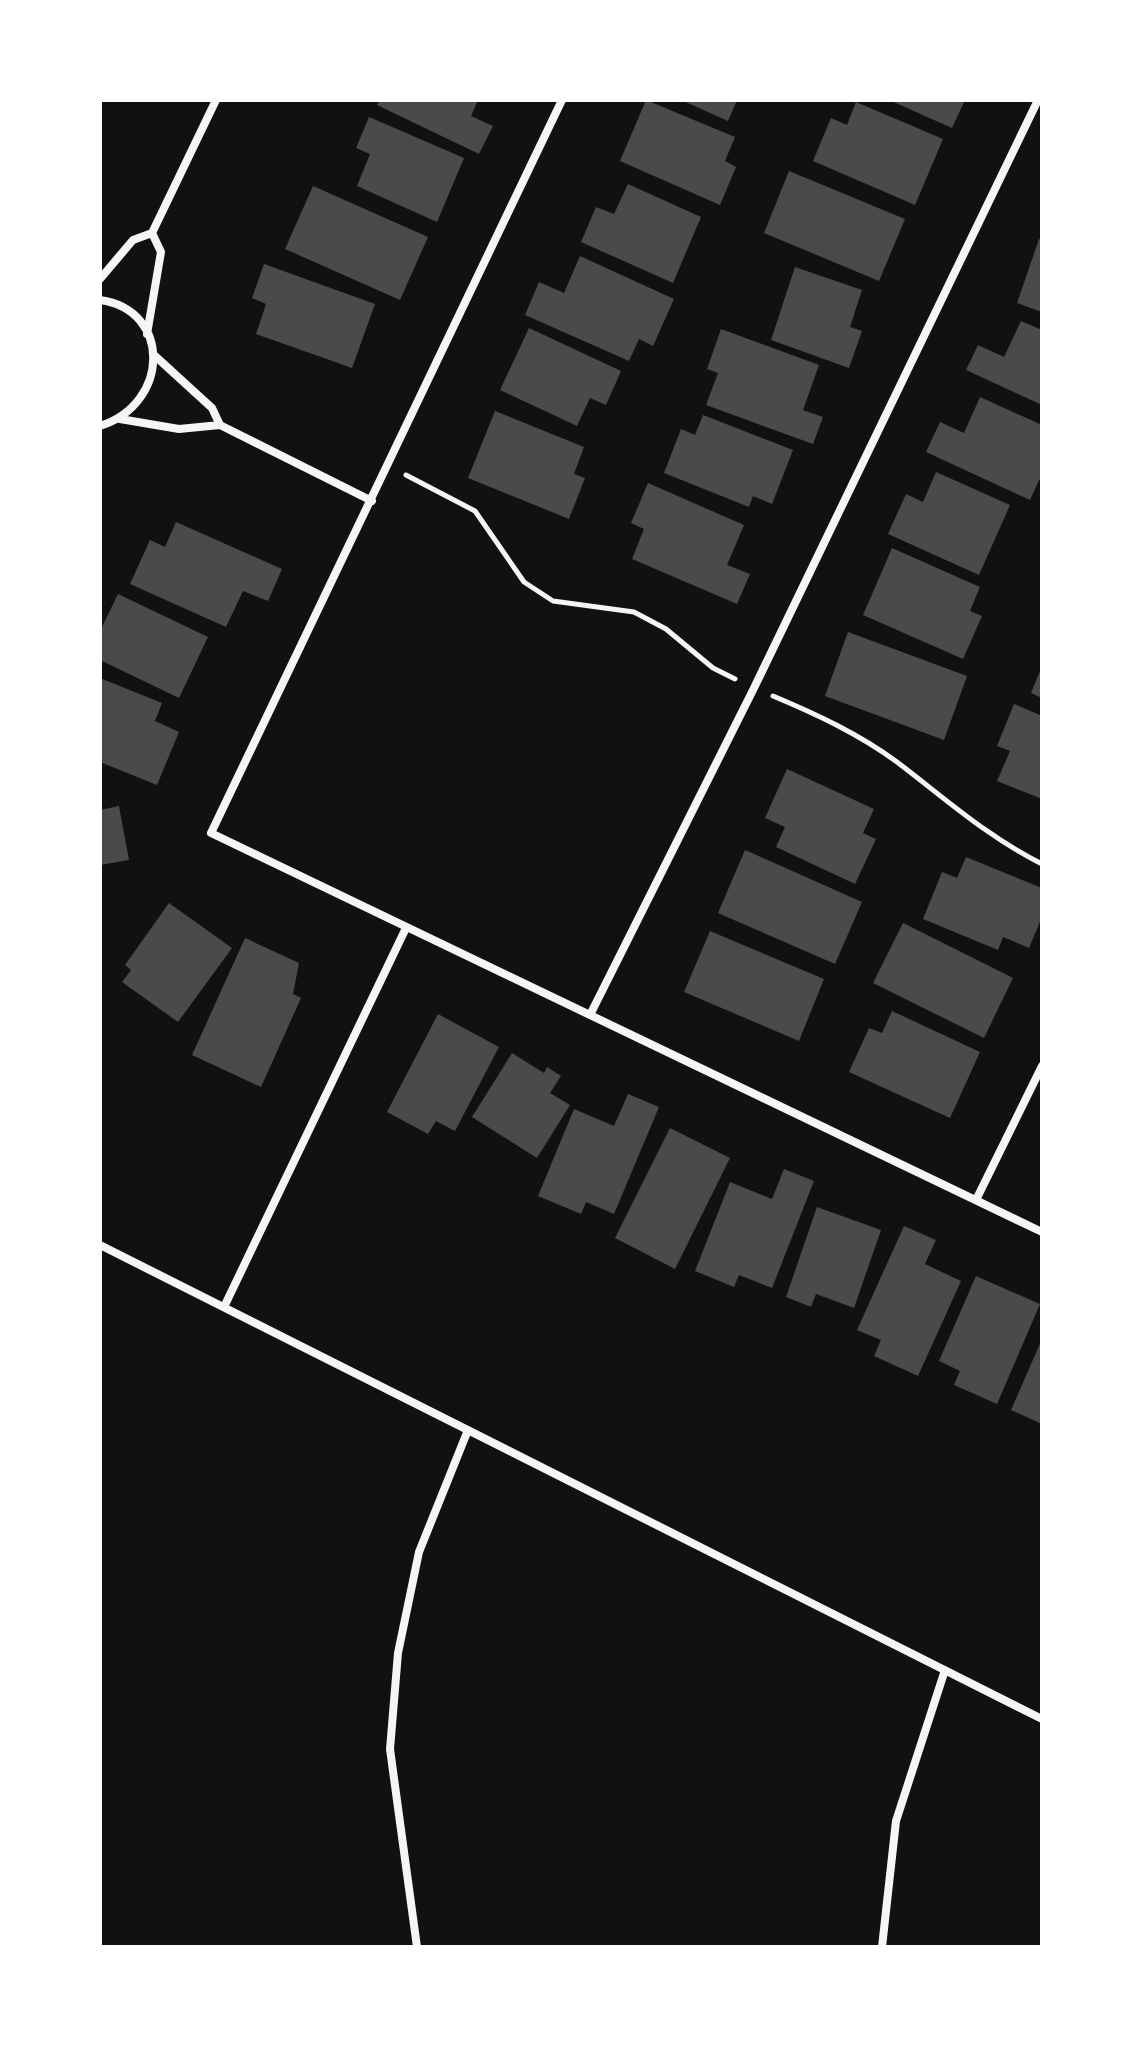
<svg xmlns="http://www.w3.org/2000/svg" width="1142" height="2047" font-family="'Fira Sans Condensed',sans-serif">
<rect width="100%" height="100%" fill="#111"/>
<!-- building -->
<path fill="#4a4a4a" d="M380,100H478L471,116L493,126L479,154L377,105Z
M646,100L735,137L725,161L736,167L720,205L620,161Z
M681,100H737L728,121Z
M889,100H965L952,128Z
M856,102L943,139L915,205L813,161L831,118L847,125Z
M369,117L464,158L437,222L357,186L370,154L356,148Z
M789,171L905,219L879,281L764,233Z
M628,184L701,217L673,283L581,242L596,207L614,214Z
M313,186L428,237L400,300L285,249Z
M1039,239L1042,240V312L1017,303Z
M580,256L674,299L653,346L639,339L629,361L525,315L539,282L564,293Z
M264,264L375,304L352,368L256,334L266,304L252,298Z
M795,267L862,290L850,327L862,331L849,368L771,340Z
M1021,321L1042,330V405L966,370L978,345L1004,357Z
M529,328L621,371L606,405L590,398L577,426L500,390Z
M721,329L819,365L803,410L823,417L813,444L706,405L718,373L707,369Z
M980,397L1042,425V481L1039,480L1030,500L926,452L940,422L964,433Z
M495,411L584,447L574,474L585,478L569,519L468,478Z
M703,415L793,450L772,504L753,496L749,507L664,473L681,429L695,435Z
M936,472L1010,505L979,575L888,534L906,494L923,502Z
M648,483L744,525L727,565L750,574L737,604L632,559L644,529L631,523Z
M176,522L282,569L268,601L243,591L226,627L130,584L150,540L165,547Z
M892,548L980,587L970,611L982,616L963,659L863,615Z
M118,594L208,637L179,698L100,660V631Z
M848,632L967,676L944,740L825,696Z
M1042,666V698L1031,693Z
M100,678L162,703L155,721L179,732L157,785L100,762Z
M1014,704L1042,716V799L997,781L1010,751L997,746Z
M787,769L874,809L863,833L876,839L855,884L776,847L785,827L765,818Z
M119,806L129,860L100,865V810Z
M745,850L862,902L835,964L718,913Z
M966,857L1042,888V917L1029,948L1003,937L998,950L923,919L942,872L957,878Z
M169,903L232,948L178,1022L122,982L131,970L125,965Z
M903,923L1013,978L984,1038L873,983Z
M710,931L824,979L799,1041L684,992Z
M245,938L299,963L293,994L301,998L261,1087L192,1055Z
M892,1011L980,1052L950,1118L849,1072L869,1028L882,1033Z
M438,1014L499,1047L455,1131L436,1121L428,1134L387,1112Z
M512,1053L544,1073L547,1067L561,1076L550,1093L570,1105L537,1158L472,1117Z
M628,1094L659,1107L614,1214L586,1202L581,1214L538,1196L574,1109L614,1126Z
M670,1128L730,1158L675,1269L615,1238Z
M784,1169L814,1181L772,1288L739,1275L734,1287L695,1271L730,1182L772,1199Z
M817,1207L881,1230L854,1308L816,1294L811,1307L786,1297Z
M904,1226L936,1240L925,1264L961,1281L918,1376L874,1356L881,1340L857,1330Z
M976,1276L1040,1304L997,1404L954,1385L960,1371L939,1361Z
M1042,1339V1424L1011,1410Z"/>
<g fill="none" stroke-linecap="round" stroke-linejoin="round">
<!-- path -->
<path stroke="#f5f5f5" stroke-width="5" d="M406,475L475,511L524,582L553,601L634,612L666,629L713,668L735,679
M773,696C816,714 859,734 897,762C947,800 985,835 1042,864"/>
<!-- minor -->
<path stroke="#f5f5f5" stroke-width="8" d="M562,100L211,833L1042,1232
M100,279L133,240L152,233L216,100
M100,300C172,310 170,404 100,426
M147,334L161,252L152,233
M154,355L212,408L220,425
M120,419L179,429L220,425L372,501
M590,1015L754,688L1038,100
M976,1200L1042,1066
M100,1245L1042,1719
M224,1307L406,928
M417,1947L390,1749L398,1653L419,1552L468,1430
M882,1947L896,1821L945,1670"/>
</g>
<!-- border -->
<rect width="1142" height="2047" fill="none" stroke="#ffffff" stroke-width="204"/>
</svg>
